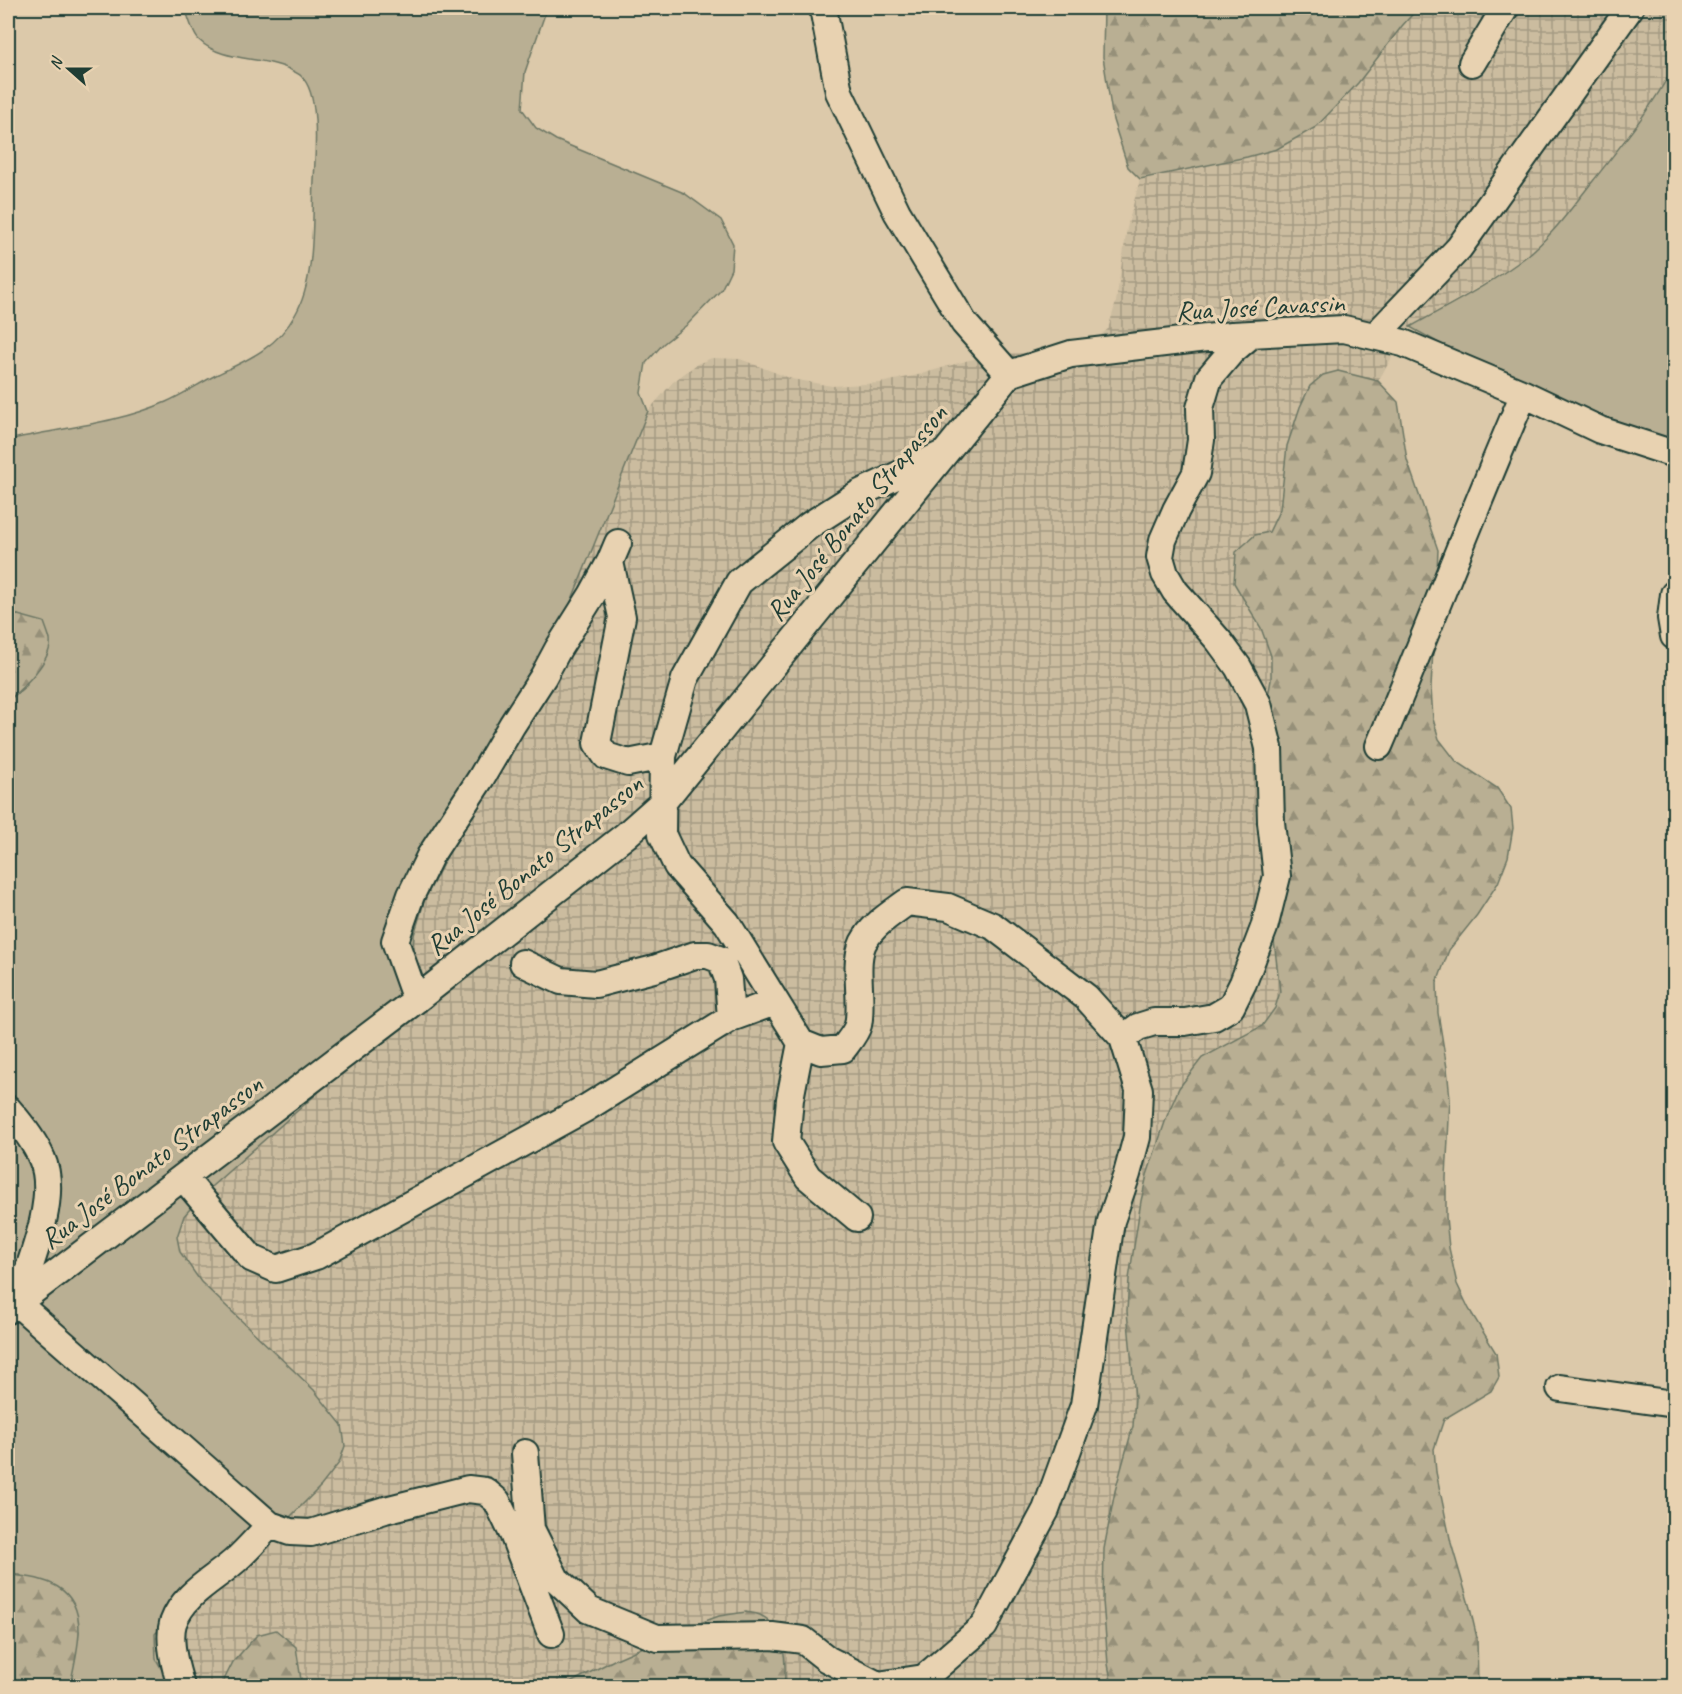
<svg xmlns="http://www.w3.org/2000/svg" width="1682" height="1694" font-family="Caveat,sans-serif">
<defs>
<pattern id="industrial-grid" width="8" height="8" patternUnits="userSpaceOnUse" patternTransform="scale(1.5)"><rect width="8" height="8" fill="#cbbc9f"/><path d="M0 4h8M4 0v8" fill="none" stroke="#a49a82"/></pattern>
<pattern id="forest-firs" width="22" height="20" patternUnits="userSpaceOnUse" patternTransform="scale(1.5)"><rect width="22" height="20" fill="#b9af93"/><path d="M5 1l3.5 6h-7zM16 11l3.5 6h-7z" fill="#969079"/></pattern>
</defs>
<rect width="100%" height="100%" fill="#dcc9aa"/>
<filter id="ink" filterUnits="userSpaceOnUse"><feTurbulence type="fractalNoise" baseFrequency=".0167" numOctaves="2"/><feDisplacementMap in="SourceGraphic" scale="12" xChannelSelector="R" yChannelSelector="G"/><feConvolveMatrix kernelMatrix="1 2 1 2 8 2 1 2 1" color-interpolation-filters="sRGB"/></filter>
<g filter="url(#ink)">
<!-- industrial -->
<path fill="url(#industrial-grid)" d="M1418,8H1674V66L1663,87L1640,120L1556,227L1529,254L1504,272L1410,327L1378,381L1338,371L1310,386L1300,407L1287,446L1280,509L1269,532L1255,535L1234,583L1261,628L1271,656V680L1261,734L1273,932L1280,992L1275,1008L1261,1026L1202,1058L1167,1117L1147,1175L1141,1201L1135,1398L1133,1426L1115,1491L1104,1549L1103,1601L1108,1664L1112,1686H784V1653L616,1659L564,1686H299L301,1680L233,1662L221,1686H171L156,1659L155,1634L168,1619L201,1282L180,1252L177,1237L184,1216L203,1194L226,1172L364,1052L409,988L414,935L425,899L519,716L560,629L648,411L673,382L697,364L712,358L740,359L792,379L832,386L880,383L918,375L969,360L999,354L1061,352L1088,346L1108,329L1116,302L1127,228L1140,179L1247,157L1277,149L1316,127L1358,83L1402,26Z"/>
<!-- green -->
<path fill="#b9af93" stroke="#6c7664" stroke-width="1.5" d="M185,8H547L525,72L522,109L536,128L556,140L684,193L721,220L733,244L731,269L721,290L688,324L663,344L646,363L641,393L648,411L560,629L519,716L425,899L414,935L409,988L364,1052L203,1194L184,1216L177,1237L180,1252L201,1282L314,1390L342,1425L345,1446L339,1463L321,1486L260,1547L168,1619L155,1634L156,1659L171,1686H70L79,1631L20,1575H8V701L27,685L18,615L8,616V440C60,428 116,424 166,402C184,394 200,383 218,374C250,359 277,347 295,315C316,279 312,222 314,181C315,156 321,94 301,76C298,73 292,71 289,69C261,55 223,63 199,40C193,35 188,16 185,8Z
M1674,66V451L1540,399L1410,327C1449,305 1491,284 1527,256C1553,235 1572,207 1593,181C1622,144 1652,108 1674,66Z"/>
<!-- forest -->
<path fill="url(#forest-firs)" stroke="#6c7664" stroke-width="1.5" d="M1104,8H1418L1402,26L1358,83L1316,127L1277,149L1247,157L1140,179L1128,167L1113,120L1103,57Z
M1338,371L1378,381L1398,402L1407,460L1438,550L1431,688L1433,719L1439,739L1456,761L1497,788L1511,809L1513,828L1508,857L1498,883L1477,915L1449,950L1437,983L1438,1013L1447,1068L1450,1099L1446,1178V1217L1449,1248L1457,1284L1469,1309L1496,1353L1499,1377L1491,1391L1444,1419L1434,1449L1436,1472L1451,1543L1470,1608L1477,1638L1478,1686H1112L1108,1664L1103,1601L1104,1549L1115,1491L1133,1426L1135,1398L1127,1311L1129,1279L1141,1201L1147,1175L1167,1116L1179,1088L1202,1058L1262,1026L1275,1008L1280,992L1273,932L1261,734L1271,680V656L1261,628L1234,583L1236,552L1255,535L1269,532L1280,509L1287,446L1300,407L1310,386L1323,375Z
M18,615L44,622C46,628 49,635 50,640C53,660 21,689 8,701V616Z
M8,1575C45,1577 79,1586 79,1630C79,1647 73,1670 70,1686H8Z
M746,1612C750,1613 755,1613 760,1615C785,1626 787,1663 784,1686H564L616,1659L689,1627L719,1616Z
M276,1630L296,1647L301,1680L299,1686H221L233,1662L257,1635Z"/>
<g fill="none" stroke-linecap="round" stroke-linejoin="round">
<!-- minor casing -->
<g stroke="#1f3d34" stroke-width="30">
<path id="minor" d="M823,8L839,92L897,212L964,323L1009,374
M1472,63L1505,8
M1375,336L1459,248L1630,8
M1009,374L1071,354L1232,335L1344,329L1403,343L1524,394L1600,430L1674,454
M610,562L622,617L597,743L606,756L628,763L663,756
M1674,594L1671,618L1674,636
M1379,746C1429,629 1473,510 1524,394
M523,963L561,981L596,984L654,969L695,955H708L721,960L728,979L731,1018
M416,1000L395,941L411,895L430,856L481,778L512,725L543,677L558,649L592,595L610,562L618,543
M1123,1038L1138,1027L1154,1022H1185L1214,1017L1231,1007L1243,983L1264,928L1277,876L1271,822L1269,748L1258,704L1238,667L1219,641L1175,591L1165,574L1160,557L1163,540L1176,510L1196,473L1201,440L1200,408L1209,378L1231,352L1252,334
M801,1043L790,1099L786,1142L808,1177L857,1218
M8,1109C21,1124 34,1140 42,1159C59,1197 30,1264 17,1303L270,1525L290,1532L311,1533L385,1510L468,1489L485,1491L497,1501L513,1534L551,1634
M183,1177L251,1258L276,1269L316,1256L586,1108L731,1018L775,1002
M8,1310L416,1000L626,835L662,803L1009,374
M1560,1388L1674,1404
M525,1453L531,1529L556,1579L589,1610L657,1638L772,1636L803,1640L827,1659L878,1685L924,1678L984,1626L1046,1510L1084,1405L1111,1221L1127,1174L1137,1137L1139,1090L1123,1038L1086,997L993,926L948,907L907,902C892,913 876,923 866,938C851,959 864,999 858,1025C856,1033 848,1042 843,1049L821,1051L801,1043L727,923L677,866L662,834L663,756L685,679L739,582L810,525L860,493L945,453
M181,1686C176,1670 168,1640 173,1623C184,1592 216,1579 238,1558C249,1548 259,1536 270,1525"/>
</g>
<!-- minor -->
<use href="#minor" stroke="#e8d2b1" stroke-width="26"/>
</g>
</g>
<g text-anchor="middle" stroke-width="6" stroke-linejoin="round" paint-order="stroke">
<!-- street labels -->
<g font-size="28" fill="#1f3d34" stroke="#e8d2b1">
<text transform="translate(1260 306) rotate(-3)" y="10">Rua José Cavassin</text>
<text transform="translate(856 512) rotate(-51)" y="10">Rua José Bonato Strapasson</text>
<text transform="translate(534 864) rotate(-39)" y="10">Rua José Bonato Strapasson</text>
<text transform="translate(151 1161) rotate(-37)" y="10">Rua José Bonato Strapasson</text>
</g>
</g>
<!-- margin -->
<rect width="1682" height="1694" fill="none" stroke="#e8d2b1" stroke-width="30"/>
<rect x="15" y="15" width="1652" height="1664" fill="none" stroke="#1f3d34" stroke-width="2" filter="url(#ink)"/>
<!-- north arrow -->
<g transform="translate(69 69) rotate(291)" stroke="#e8d2b1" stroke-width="4.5" paint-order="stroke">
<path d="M0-4.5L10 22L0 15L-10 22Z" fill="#1f3d34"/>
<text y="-9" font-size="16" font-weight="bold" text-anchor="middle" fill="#1f3d34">N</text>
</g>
</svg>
